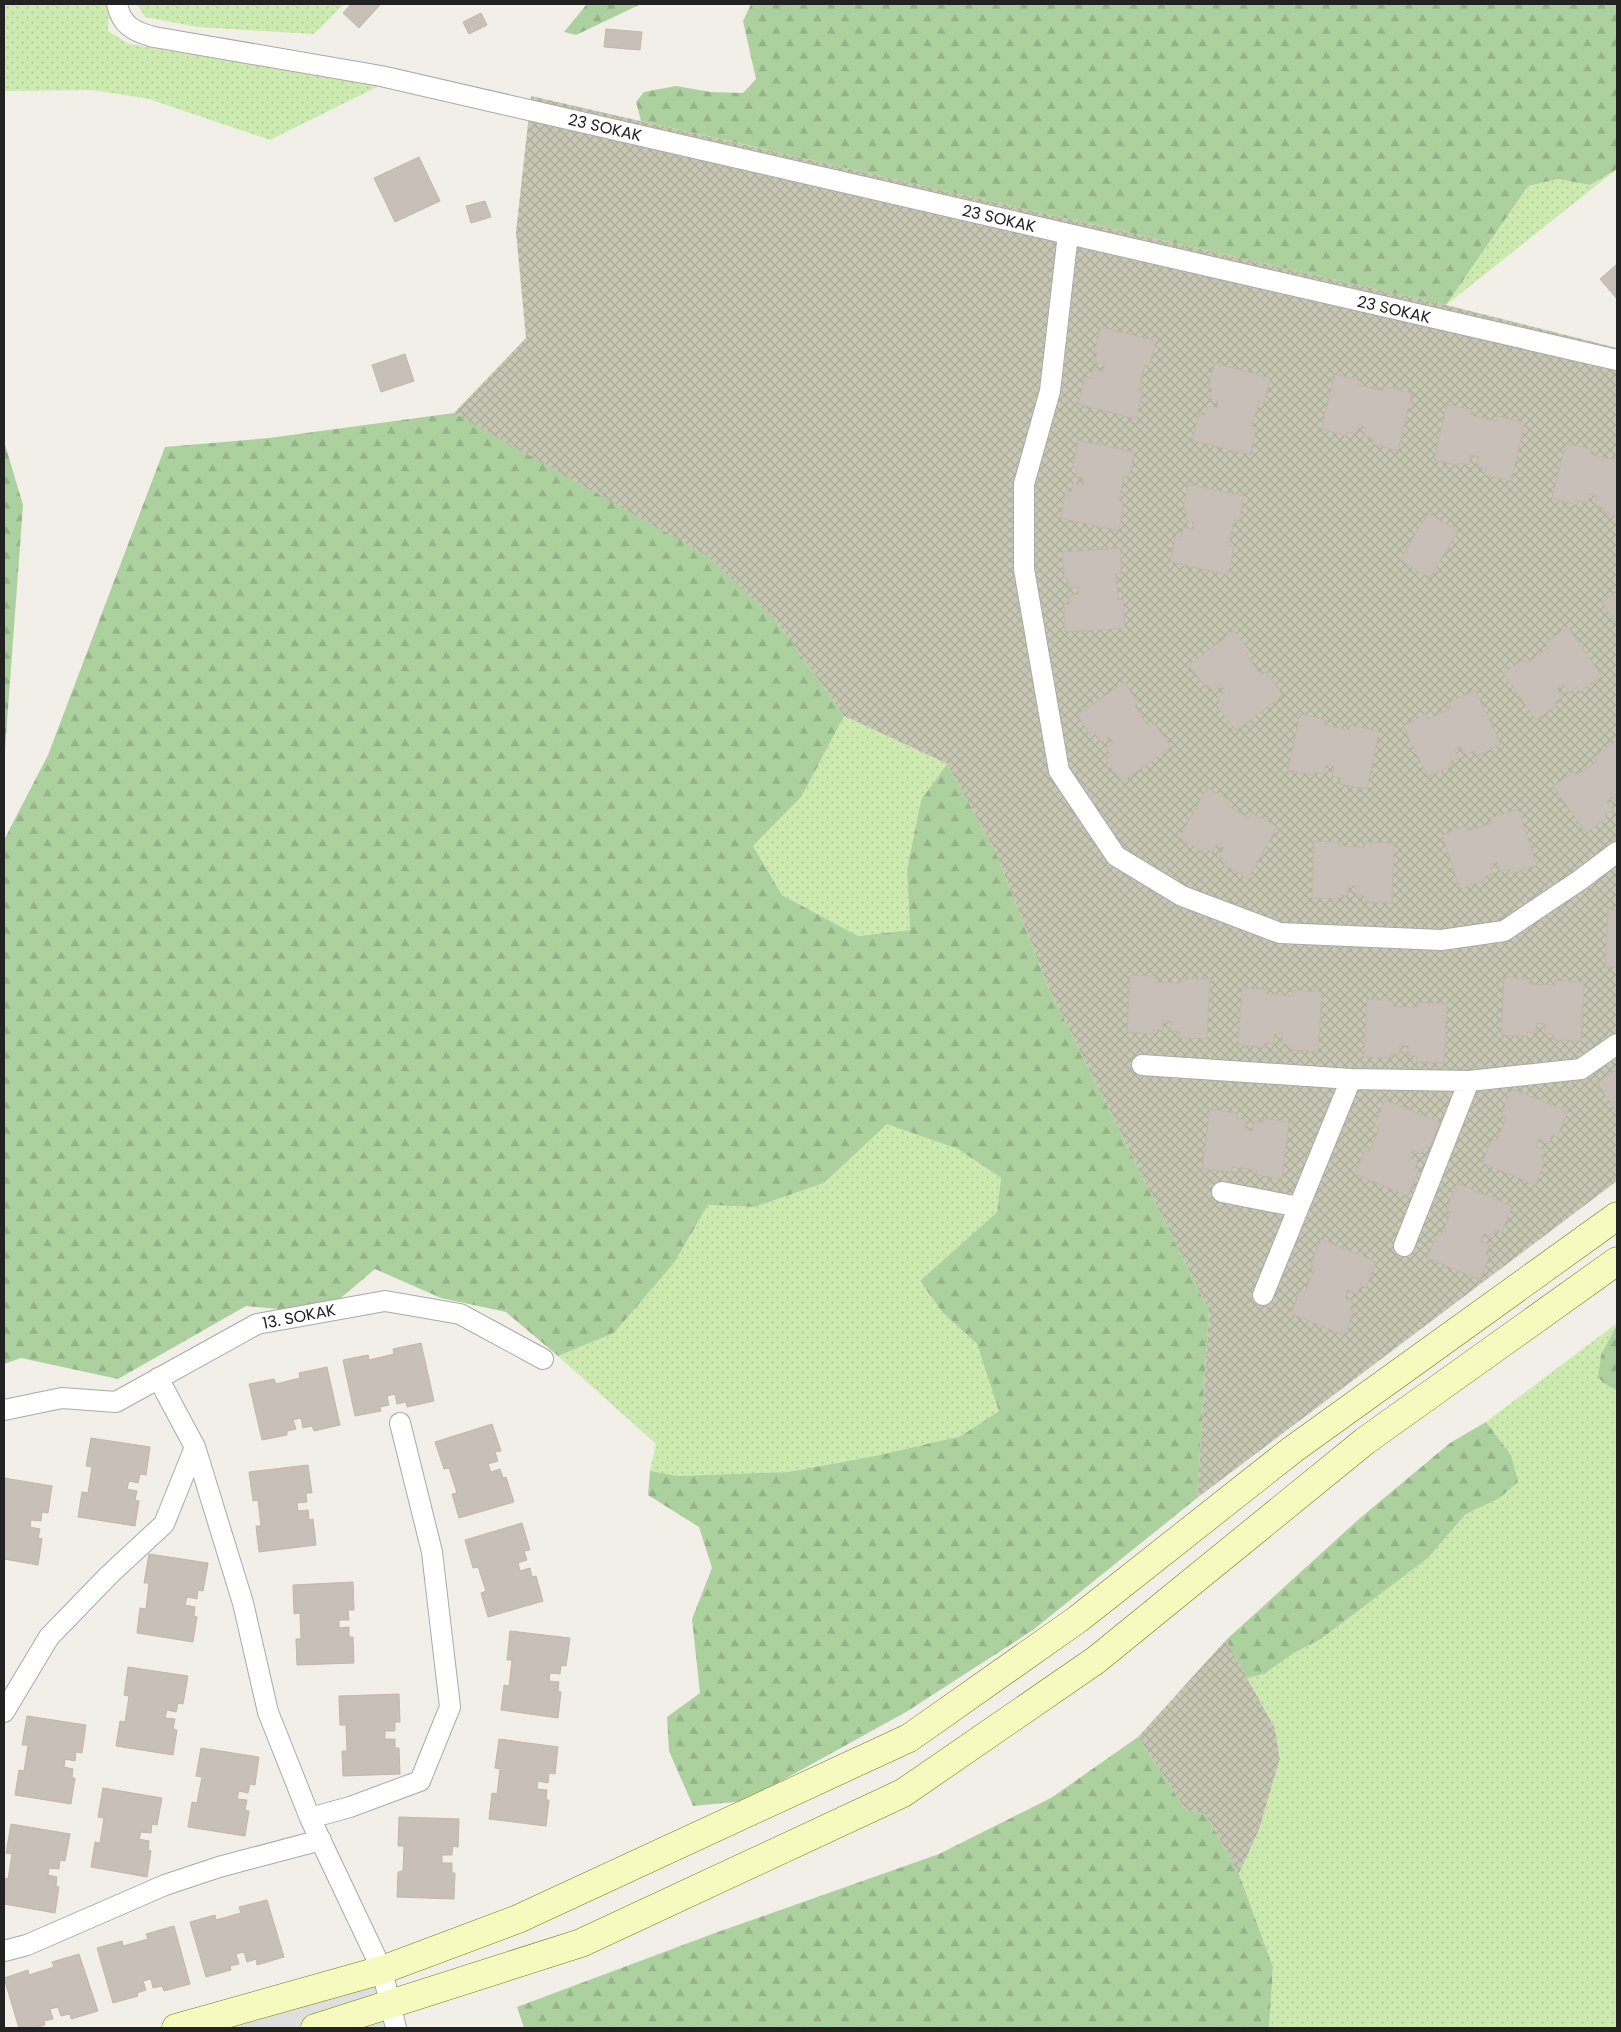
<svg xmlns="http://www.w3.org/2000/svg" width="1621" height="2032" font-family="Poppins,sans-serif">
<defs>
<pattern id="construction-cross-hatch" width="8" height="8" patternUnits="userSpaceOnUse" patternTransform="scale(1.25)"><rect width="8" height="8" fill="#c7c7b4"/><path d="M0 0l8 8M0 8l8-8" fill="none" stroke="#abab9a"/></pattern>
<pattern id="grass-dots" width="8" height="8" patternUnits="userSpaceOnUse" patternTransform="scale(1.25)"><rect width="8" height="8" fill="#cdebb0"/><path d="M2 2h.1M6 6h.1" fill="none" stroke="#b0c997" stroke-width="1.8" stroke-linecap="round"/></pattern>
<pattern id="forest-firs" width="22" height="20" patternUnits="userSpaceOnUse" patternTransform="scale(1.25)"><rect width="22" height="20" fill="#add19e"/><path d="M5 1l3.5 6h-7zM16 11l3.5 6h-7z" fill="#95b388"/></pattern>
</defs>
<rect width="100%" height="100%" fill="#f2efe9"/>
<!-- residential -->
<path fill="#e0dfdf" d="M382,1970L396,2028H176Z"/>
<!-- construction -->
<path fill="url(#construction-cross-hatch)" d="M531,96L1446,305L1617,348V1181L1197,1498L1209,1311L1049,989L996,853L947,764L844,716L774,618L454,413L526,338L516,232Z
M1226,1640L1275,1728L1280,1759L1259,1830L1239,1874L1206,1815L1186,1810L1138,1737Z"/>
<!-- grass -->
<path fill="url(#grass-dots)" d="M4,4H109L108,31L129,44L241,62L389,81L270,140L149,99L93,90L4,91Z
M137,4H344L314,34L197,27L145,17Z
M1617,169L1446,305L1528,186L1558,179L1590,185Z
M844,716L947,764L921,800L907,870L910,930L858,936L782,895L753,846L802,796Z
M887,1123L958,1149L1001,1178L997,1212L920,1281L943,1313L977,1344L1000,1411L961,1436L875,1456L788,1472L678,1476L650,1471L656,1444L558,1356L614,1333L674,1263L708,1205L755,1207L824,1183Z
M1617,1323L1601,1355L1610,1387L1617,1390V2028H1269L1273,1967L1239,1874L1259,1830L1280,1759L1275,1728L1247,1678L1264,1674L1294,1653L1321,1639L1428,1558L1466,1514L1498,1499L1511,1455L1486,1422Z"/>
<!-- forest -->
<path fill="url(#forest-firs)" d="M587,4H641L576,35L564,32Z
M751,4H1617V169L1590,185L1558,179L1528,186L1446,305L641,121L636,102L644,92L676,86L711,92L743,93L756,79L743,21Z
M454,413L706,555L774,618L844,716L802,796L753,846L782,895L858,936L910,930L907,870L921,800L947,764L996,853L1049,989L1209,1311L1197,1498L1033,1630L906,1712L745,1801L693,1806L669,1751L667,1717L700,1693L692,1619L712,1568L699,1527L648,1495L650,1471L678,1476L788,1472L875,1456L961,1436L999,1411L977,1344L943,1313L920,1281L997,1212L1001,1178L958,1149L887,1124L824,1183L755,1207L708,1205L674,1263L614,1333L558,1356L506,1312L441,1298L375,1269L323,1313L246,1306L118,1379L21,1358L4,1364V840L48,755L165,447L269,438Z
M4,441L23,505L4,763Z
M1617,1324V1390L1610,1387L1598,1378L1601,1355Z
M1486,1422L1511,1455L1518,1482L1498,1499L1466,1514L1428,1558L1321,1639L1294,1653L1264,1674L1247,1678L1226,1640L1359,1519L1450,1443Z
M1138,1737L1186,1810L1206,1815L1239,1874L1273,1967L1269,2028H524L517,2007L715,1933L939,1854L1051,1798Z"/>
<!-- building -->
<path fill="#c7bfb8" stroke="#c4b6ab" d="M351,4H379L380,5L359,28L343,13Z
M481,13L487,25L469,34L463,22Z
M606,29L642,32L640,50L604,47Z
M419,157L440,201L395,222L374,178Z
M485,201L491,217L471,223L466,206Z
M1617,264V299L1600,279Z
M1101,327L1156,341L1149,366L1145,365L1138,389L1143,391L1136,419L1078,404L1085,377L1091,378L1093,369L1103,372L1104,364L1095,362L1097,353L1094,352Z
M405,354L414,381L381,392L372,365Z
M1215,363L1270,378L1264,403L1259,401L1252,426L1257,427L1250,455L1192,440L1199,413L1205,415L1207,406L1217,408L1218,401L1209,398L1212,389L1208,388Z
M1335,374L1359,380L1358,385L1383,391L1384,386L1412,393L1398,451L1372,444L1373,439L1364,436L1366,427L1359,425L1356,434L1347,432L1346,436L1321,429Z
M1447,404L1472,410L1471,415L1496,421L1497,416L1525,423L1511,481L1484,475L1486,469L1477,467L1479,457L1471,455L1469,465L1460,463L1459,466L1434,460Z
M1078,440L1135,452L1129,477L1124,476L1119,501L1124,502L1119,531L1060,518L1066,491L1071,492L1073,483L1083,485L1084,478L1075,476L1077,467L1073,466Z
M1566,443L1591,449L1590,454L1614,460L1615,455H1617V517L1603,513L1604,508L1595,505L1597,496L1590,494L1588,503L1578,501L1577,505L1552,498Z
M1188,484L1244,496L1239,521L1234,520L1229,545L1234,547L1228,575L1170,562L1176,535L1181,537L1183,527L1193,529L1194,522L1185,520L1187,511L1183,510Z
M1428,513L1458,531L1430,578L1400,560Z
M1120,548L1121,574H1116L1118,600L1123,599L1125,628L1065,632L1064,605L1069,604V595L1079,594L1078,587H1068V578H1064L1062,552Z
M1617,591V624L1602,602Z
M1568,627L1602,676L1580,692L1577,687L1569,693L1563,684L1557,689L1563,697L1555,702L1557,705L1536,720L1503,673L1524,659L1527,663L1548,648L1545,643Z
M1234,631L1250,651L1246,654L1261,675L1266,671L1283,695L1236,731L1219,709L1223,705L1218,698L1225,692L1221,685L1213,691L1207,684L1204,686L1189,665Z
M1124,682L1139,703L1135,706L1149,727L1154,723L1171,747L1122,782L1106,759L1111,756L1106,748L1113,743L1109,737L1101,742L1095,734L1092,737L1077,715Z
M1475,690L1501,744L1477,756L1474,751L1466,755L1461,746L1454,750L1459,758L1450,762L1452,766L1428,777L1403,726L1426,714L1428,719L1451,708L1449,703Z
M1300,714L1326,720L1324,725L1349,730L1350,725L1379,731L1367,789L1339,784L1341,778L1332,776L1334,766L1326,765L1324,774L1315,772L1314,776L1288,770Z
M1617,740V803L1613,797L1607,802L1613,810L1605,815L1607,818L1586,833L1553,786L1574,772L1576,776L1597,761L1594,757Z
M1207,788L1230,800L1227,805L1249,818L1252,813L1277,827L1248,879L1224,865L1227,861L1219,856L1224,848L1217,844L1212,852L1204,848L1202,851L1179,838Z
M1518,809L1537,865L1511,874L1509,869L1500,872L1497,862L1490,865L1493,874L1484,877L1485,880L1460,889L1442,835L1466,826L1468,831L1492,823L1490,818Z
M1314,841L1339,842V846L1365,847V842L1394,843L1392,903L1365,902V896H1356V886H1348V896L1339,895L1338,899L1312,898Z
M1608,909L1617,910V967H1605Z
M1130,975L1156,976L1155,982L1181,983V978L1210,979L1207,1039L1179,1038L1180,1032L1170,1031L1171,1021H1163V1031L1153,1030V1034L1127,1032Z
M1504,977L1530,979L1529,984L1555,985V980L1584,982L1581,1041L1553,1040L1554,1034H1544L1545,1024L1537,1023L1536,1033L1527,1032V1036L1501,1035Z
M1242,988L1267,989V994L1292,996L1293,990L1322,992L1318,1052L1291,1050V1045L1282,1044V1034H1275L1274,1043H1265L1264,1047L1238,1045Z
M1367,999L1393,1001V1006L1418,1007V1002L1447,1004L1444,1063L1416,1062L1417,1056H1408V1046L1400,1045V1055L1391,1054L1390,1058L1364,1057Z
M1617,1069V1113L1597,1083Z
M1512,1089L1568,1111L1557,1137L1552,1135L1549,1143L1539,1139L1536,1147L1545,1150L1542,1159L1545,1161L1535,1185L1482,1163L1492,1139L1497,1141L1506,1117L1501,1115Z
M1385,1100L1440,1122L1430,1148L1425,1146L1421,1154L1412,1150L1409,1158L1418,1161L1414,1170L1418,1172L1408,1196L1355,1174L1365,1150L1369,1152L1379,1128L1374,1126Z
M1210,1109L1237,1113V1118L1246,1120L1245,1129L1252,1131L1254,1121L1263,1122V1118L1289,1122L1282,1179L1256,1175L1257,1170L1232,1167L1231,1172L1202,1169Z
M1457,1183L1512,1206L1502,1232L1496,1230L1493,1238L1484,1234L1481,1242L1490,1245L1486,1254L1490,1255L1480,1280L1427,1258L1437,1234L1441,1236L1451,1212L1446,1210Z
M1321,1239L1376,1262L1366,1288L1361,1285L1357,1294L1348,1290L1345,1298L1354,1301L1350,1310L1354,1311L1344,1335L1291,1314L1300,1290L1305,1292L1315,1268L1310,1266Z
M421,1343L434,1401L407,1407L406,1402L397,1404L395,1394L387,1396L389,1405L380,1407L381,1411L355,1416L343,1360L368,1355L369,1360L394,1354L393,1349Z
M327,1367L340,1425L314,1431L312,1426L303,1428L301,1418L293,1420L296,1429L287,1431V1435L262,1440L249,1384L274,1379L276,1384L300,1378L299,1373Z
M492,1424L501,1451L495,1452L498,1461L488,1464L491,1472L500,1469L503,1478L506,1477L514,1502L459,1518L452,1494L457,1493L449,1468L444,1469L435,1442Z
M91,1438L150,1447L146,1475L140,1474L138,1483L129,1481L127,1489L137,1491L135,1500L139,1501L135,1526L78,1517L82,1492L88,1493L92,1467L86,1466Z
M308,1465L312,1493H306L307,1502L297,1503L298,1511L308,1510L309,1520L313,1519L316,1545L259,1552L256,1526H261L258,1500L253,1501L249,1472Z
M4,1478L52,1486L48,1513L42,1512L41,1521L31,1520L30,1527L40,1529L38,1538L42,1539L38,1565L4,1559Z
M522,1523L530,1550L524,1551L527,1560L518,1563L520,1571L530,1568L532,1577L536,1576L543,1601L488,1617L481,1593L486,1591L478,1567L473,1568L465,1540Z
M149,1554L208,1563L203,1591L198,1590L197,1599L187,1597L185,1605L195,1607L194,1616L197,1617L193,1642L137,1633L140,1608L146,1609L149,1583H144Z
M353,1582L354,1610H348L349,1620H339V1628L349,1627V1637H353L354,1663L297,1665L296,1639H301L300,1613L294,1614L293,1585Z
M510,1631L570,1638L566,1666L561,1665L560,1674L550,1673L549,1681L559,1682L558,1691L561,1692L558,1718L501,1710L504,1685L509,1686L512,1660H507Z
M128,1667L188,1676L183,1704L178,1703L176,1712L167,1710L165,1718L175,1719L173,1729L177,1730L173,1755L116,1746L120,1721L125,1722L129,1696L124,1695Z
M399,1694L400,1722H395V1731H385V1739H395V1748H399L400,1774L343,1776L342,1751H347L346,1725H340L339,1696Z
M27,1716L86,1725L82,1753L76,1752L75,1761L65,1759L64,1767L73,1769L72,1778H75L71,1804L15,1795L19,1770L24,1771L28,1745H22Z
M499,1739L558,1747L555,1774L549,1773L548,1783L538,1781L537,1789L547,1790L546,1800H549L546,1826L489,1819L492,1793L497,1794L500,1769L495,1768Z
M201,1748L259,1757L255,1785L250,1784L248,1793L239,1791L237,1799L247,1800L245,1810L249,1811L245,1836L188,1827L192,1802L197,1803L202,1777L196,1776Z
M103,1788L162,1798L157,1825L152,1824L151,1833L141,1832L139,1839L149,1841L148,1850L151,1851L147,1877L91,1867L95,1842L100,1843L104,1818L98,1817Z
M399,1817L459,1819L458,1847L453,1846L452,1855H442V1863H452V1873H455L454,1899L397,1897L398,1872L403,1871L404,1846H398Z
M11,1824L70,1834L65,1861L60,1860L59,1869L49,1868L48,1875L57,1877L56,1886L59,1887L55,1913L4,1904V1878L8,1879L12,1854L6,1853Z
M267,1900L284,1957L257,1965L256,1959L247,1962L244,1952L236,1954L239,1964L230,1966L231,1970L206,1977L190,1922L215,1915L216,1920L241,1913L239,1907Z
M174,1926L190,1984L164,1991L162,1986L153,1988L151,1979L143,1981L146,1990L137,1993L138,1996L113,2003L97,1948L122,1941L123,1946L148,1939L146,1934Z
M79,1954L98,2011L71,2019L70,2014L61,2016L58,2007L50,2009L53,2019L44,2021L45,2025L34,2028H19L4,1978L28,1970L29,1975L54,1967L52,1962Z"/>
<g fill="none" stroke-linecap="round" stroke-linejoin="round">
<!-- street casing -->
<g stroke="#a9a9a9" stroke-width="22">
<path id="street" d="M117,4C121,25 134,32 154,37L381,76L1617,360
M1068,234L1050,391L1024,484V569L1059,771L1116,856L1182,896L1280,933L1441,940L1504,931L1580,880L1617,852
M1142,1065L1351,1079L1469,1081L1581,1069L1617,1044
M1222,1192L1299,1207
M1404,1246L1469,1081
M1263,1295L1351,1079
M158,1378L195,1447
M4,1410L62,1398L116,1402L257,1324L385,1301L460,1314L543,1359
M4,1712L49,1637L109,1575L164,1524L195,1447L243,1603L268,1712L310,1818L382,1970L396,2028
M310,1818L350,1807L420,1781L450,1707L432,1552L400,1423
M4,1951L27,1945L165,1885L219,1867L321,1840"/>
</g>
<!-- secondary casing -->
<g stroke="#707d05" stroke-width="29">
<path id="secondary" d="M176,2028L382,1970L518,1919L909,1738L1078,1619L1292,1450L1617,1216
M315,2028L581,1943L903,1793L1096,1660L1365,1441L1617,1261"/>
</g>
<!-- street -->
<use href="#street" stroke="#fff" stroke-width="20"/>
<!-- secondary -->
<use href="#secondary" stroke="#f7fabf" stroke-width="28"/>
</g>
<g text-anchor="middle" stroke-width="4" stroke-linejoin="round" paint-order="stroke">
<!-- street labels -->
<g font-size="16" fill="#222" stroke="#fff">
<text transform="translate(605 127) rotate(13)" y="6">23 SOKAK</text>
<text transform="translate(999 218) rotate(13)" y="6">23 SOKAK</text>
<text transform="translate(1394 309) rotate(13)" y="6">23 SOKAK</text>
<text transform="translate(299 1316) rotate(-11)" y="6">13. SOKAK</text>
</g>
</g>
<!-- border -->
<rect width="1621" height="2032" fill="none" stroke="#222222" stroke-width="10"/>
</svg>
